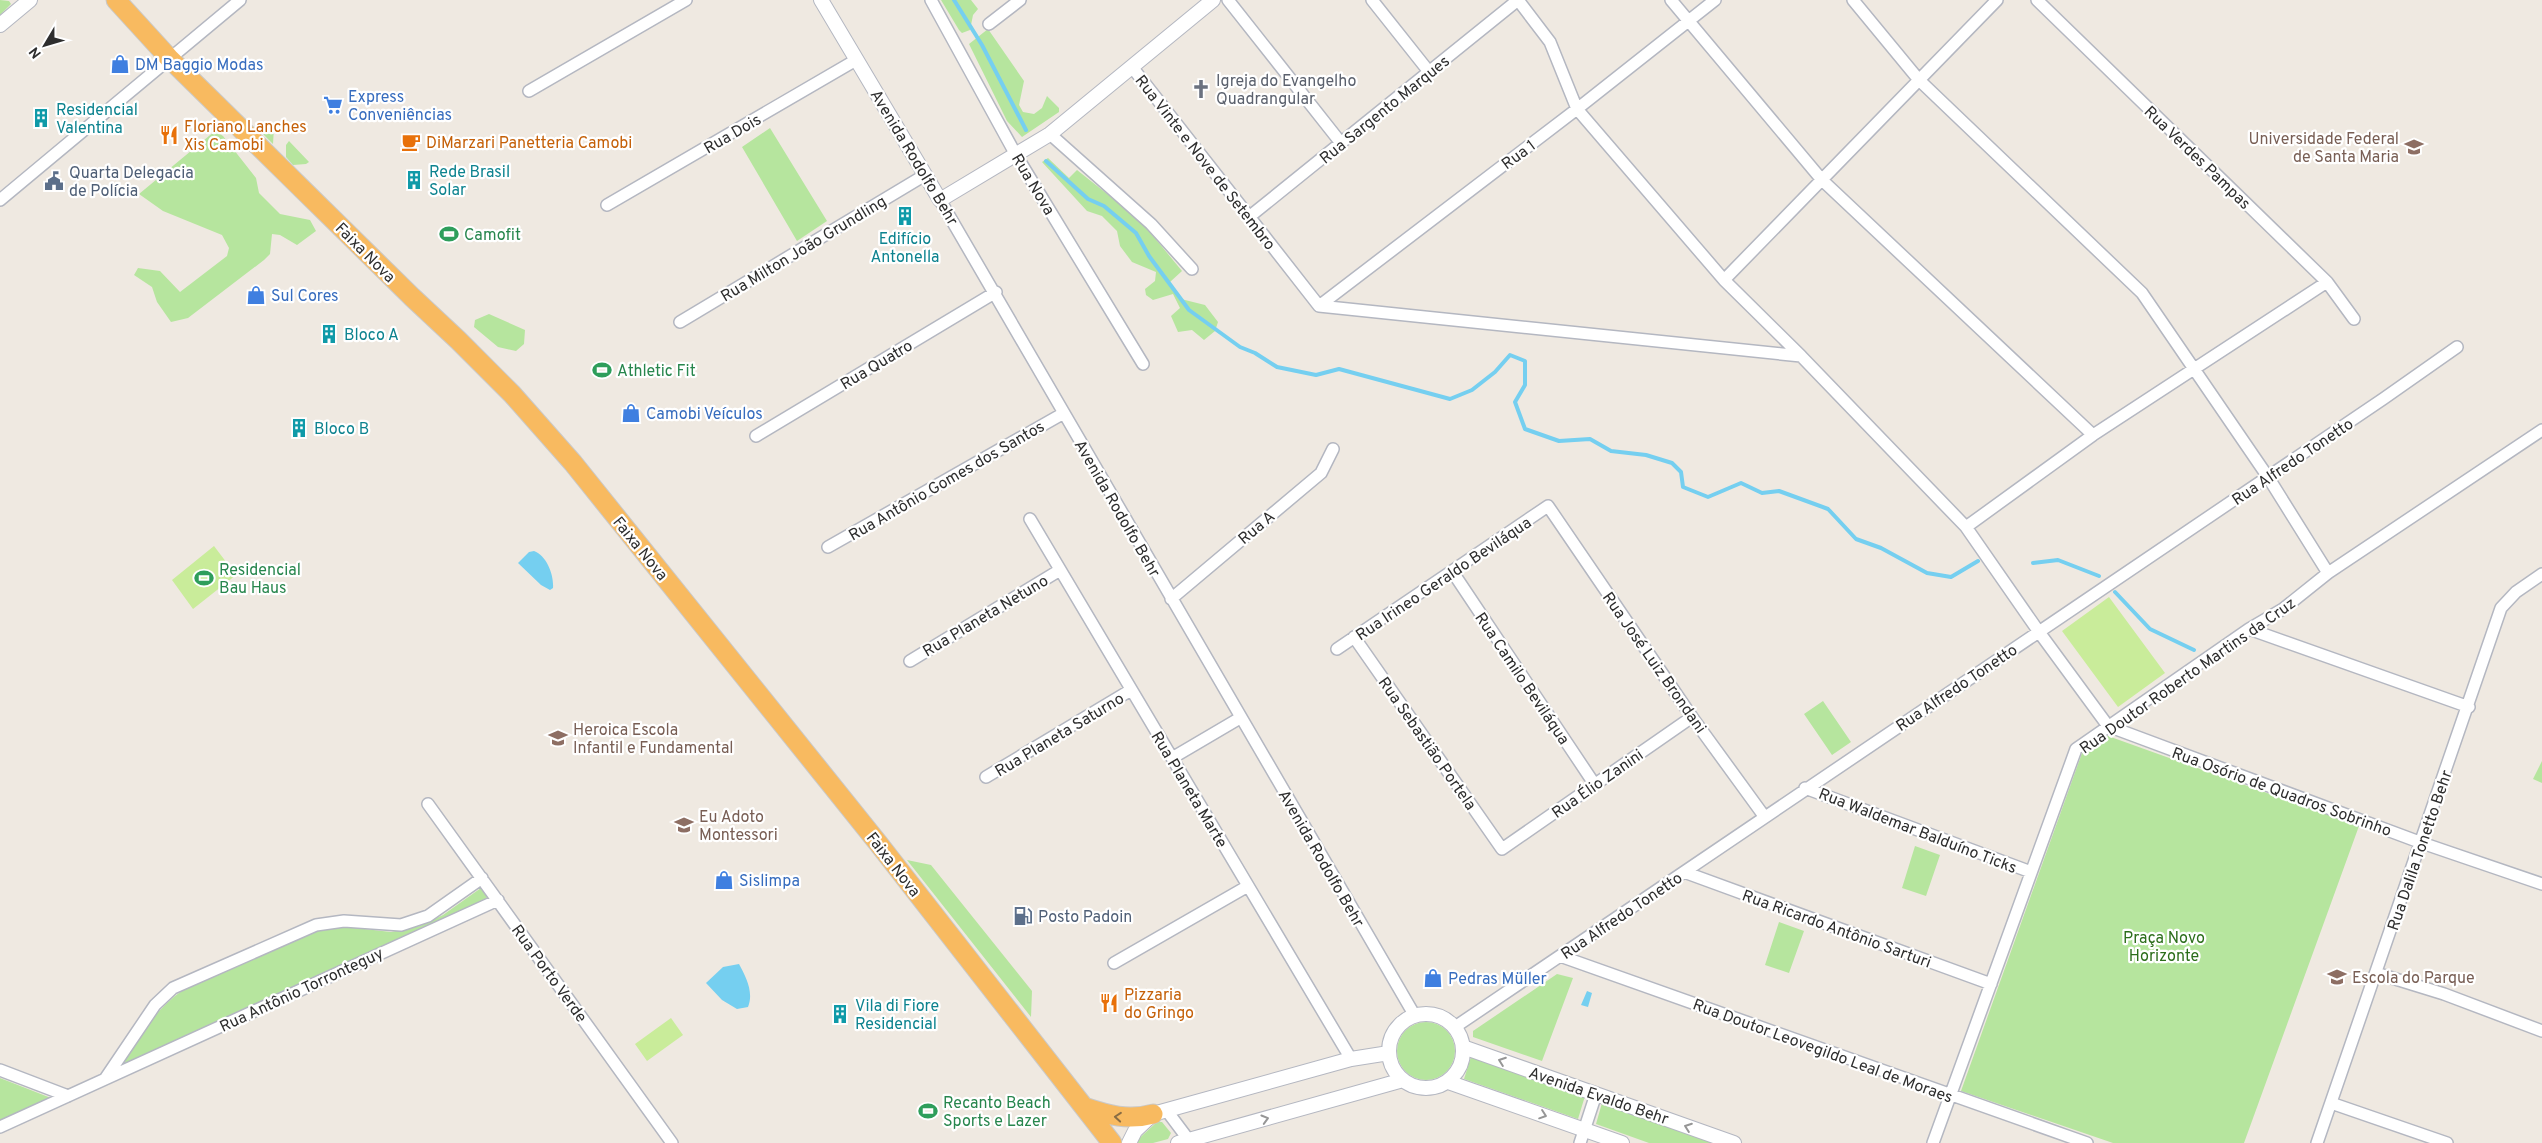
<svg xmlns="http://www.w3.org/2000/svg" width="2542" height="1143" font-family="Overpass,sans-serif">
<rect width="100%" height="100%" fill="#efe9e1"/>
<!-- green -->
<path fill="#b6e59e" d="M0,0L9,1L11,4L0,15Z
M941,0H971L978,9L973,15L970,30L962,33L959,30Z
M988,29L1024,81L1019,105L1023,112L1034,114L1042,108L1047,96L1059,108V112L1022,137L1007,121L969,44Z
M274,127L273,144L258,129Z
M770,128L827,221L797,241L742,147Z
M215,131L223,136L256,178L259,193L280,214L310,220L316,231L297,245L280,235L272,234L270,254L264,260L188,318L171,322L157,302L152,287L134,275L138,268L160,271L180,292L227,256L229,248L222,235L163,211L139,194Z
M289,141L309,162L306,164L293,165L286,157V145Z
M1048,158L1069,178L1077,170L1140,220L1182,271L1170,282L1181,299L1205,305L1218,322L1215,331L1204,340L1192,330L1178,332L1171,316L1180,308L1173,294L1153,300L1146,295L1145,289L1155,281L1156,272L1132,262L1120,246L1117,231L1102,216L1087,211L1042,162Z
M489,314L525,330L524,344L516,351L498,347L474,327L475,320Z
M1823,701L1851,742L1832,755L1804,714Z
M2108,736L2359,826L2244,1143H2113L1961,1091L2082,753Z
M2542,761V783L2533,779Z
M1915,846L1940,855L1926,896L1902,888Z
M907,860L931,865L1032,991L1031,1017Z
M481,888L487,892L488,897L451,918L120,1067C138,1039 155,1009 183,990L313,931L338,926L391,932L420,926L443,915Z
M1779,922L1804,931L1789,973L1765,965Z
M1557,974L1573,978L1542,1061L1473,1037V1031Z
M1397 1051a29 29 0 1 1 58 0a29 29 0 1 1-58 0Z
M1471,1057L1585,1096L1578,1119L1464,1079Z
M0,1078L51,1098L0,1121Z
M1602,1103L1713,1143H1649L1596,1124Z
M1157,1122H1162L1171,1133L1168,1139L1153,1143H1134Z"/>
<!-- pitch -->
<path fill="#c9ec9a" d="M214,546L236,575L193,609L172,580Z
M2109,597L2165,673L2118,707L2062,631Z
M671,1018L683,1035L647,1061L635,1044Z"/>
<!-- water -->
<path fill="#75cff0" d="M534,551C547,556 554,575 553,588L550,590L541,585L518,563L529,552Z
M739,964C746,977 754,992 748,1007L737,1009L722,1000L706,983L723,967Z
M1587,991L1592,993L1588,1007L1581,1005Z"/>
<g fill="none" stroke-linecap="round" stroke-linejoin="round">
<!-- stream -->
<path stroke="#75cff0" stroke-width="4" d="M954,0L982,45L1026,130
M1046,161L1088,199L1104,206L1136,233L1149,256L1189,310L1240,347L1255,353L1277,367L1316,375L1339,369L1450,399L1472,390L1495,372L1510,355L1525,361V385L1515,402L1525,429L1559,441L1590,439L1611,451L1646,455L1672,463L1681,472L1683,487L1708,497L1741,483L1762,493L1779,491L1828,509L1856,539L1881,548L1927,573L1951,577L1978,561
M2033,563L2058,560L2099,576
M2115,592L2150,629L2194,650"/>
<!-- minor casing -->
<g stroke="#b4b7c1" stroke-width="14">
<path id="minor" d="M931,0L1016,155L1143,364
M1228,0L1341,143
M1372,0L1430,73
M1518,0L1550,42L1577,109L1724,280L1801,356L1966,527L2039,632L2108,726L2422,843L2542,884
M1671,0L1822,180L2093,435
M1853,0L1919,80L2142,293L2268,477L2328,573
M2037,0L2327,282L2354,319
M989,24L1020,0
M1132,67L1319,306L1801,356
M529,91L686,0
M1050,134L1151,224L1192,269
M0,200L240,0
M940,200L1415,1016
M607,205L856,60
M1249,217L1518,0
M1724,280L1997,0
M1319,306L1577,109L1715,0
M680,322L925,175
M756,436L996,292
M1030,519L1351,1059
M1966,527L2093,435L2327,282
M828,547L1064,413
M1452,571L1595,785
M1171,599L1321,473L1333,449
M2249,629L2469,707
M1354,637L1502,849L1692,717
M1337,649L1548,506L1692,717L1764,816
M910,661L1060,570
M1172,758L1240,718
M986,777L1131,690
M1805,788L2031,872
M428,804L672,1143
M1684,872L1991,984
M1560,956L2087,1143
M1114,963L1248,886
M2376,973L2444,994L2542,1031
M1455,1027L2383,399L2457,347
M0,1070L68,1096
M105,1079L155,1005L173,988L316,925L344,921L401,925L428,916L482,878
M2331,1103L2447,1143
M1167,1111L1191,1143
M0,1127L498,900
M1580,1143L1596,1094
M1933,1143L2076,749L2249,629L2283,609L2328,573L2542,430
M2317,1143L2501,608L2516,592L2542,574"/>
</g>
<!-- tertiary casing -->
<g stroke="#b4b7c1" stroke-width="16">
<path id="tertiary" d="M821,0L940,200L1050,134L1213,0
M0,25L30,0
M1389 1051a37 37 0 1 1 74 0a37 37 0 1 1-74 0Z
M1463,1047L1734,1143
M1448,1082L1622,1143
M1129,1143L1135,1131L1153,1114L1351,1059L1389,1053
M1178,1143L1403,1080"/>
</g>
<!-- trunk casing -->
<g stroke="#c9c9c9" stroke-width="21">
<path id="trunk" d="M116,0L169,58L412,297L458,340L512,394L573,463L878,843L1112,1143
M1084,1107C1108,1115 1128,1121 1153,1114"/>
</g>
<!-- minor -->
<use href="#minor" stroke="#fff" stroke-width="11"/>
<!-- tertiary -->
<use href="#tertiary" stroke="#fff" stroke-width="14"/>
<!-- trunk -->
<use href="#trunk" stroke="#f8ba60" stroke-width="19"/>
</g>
<!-- one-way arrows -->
<defs><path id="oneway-chevron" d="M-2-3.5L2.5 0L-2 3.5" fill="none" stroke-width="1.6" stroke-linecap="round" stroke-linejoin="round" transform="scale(1.25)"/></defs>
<g stroke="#969696">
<use href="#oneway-chevron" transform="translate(1502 1061) rotate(-160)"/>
<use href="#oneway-chevron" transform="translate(1543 1115) rotate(19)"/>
<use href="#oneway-chevron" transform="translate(1265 1119) rotate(-16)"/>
<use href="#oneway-chevron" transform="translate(1688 1127) rotate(-160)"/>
</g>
<use stroke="#896d44" href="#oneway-chevron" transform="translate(1118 1117) rotate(-175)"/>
<!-- icons -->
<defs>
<g id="shop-bare" transform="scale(1.5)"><path d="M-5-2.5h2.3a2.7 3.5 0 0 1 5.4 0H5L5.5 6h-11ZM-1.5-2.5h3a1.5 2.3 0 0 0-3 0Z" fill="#3f7fe0" stroke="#fff" stroke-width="2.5" paint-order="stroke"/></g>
<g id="church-bare" transform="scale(1.5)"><path d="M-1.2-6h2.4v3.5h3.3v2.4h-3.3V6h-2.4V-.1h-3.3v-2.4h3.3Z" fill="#6b7280" stroke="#fff" stroke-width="2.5" paint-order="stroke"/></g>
<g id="supermarket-bare" transform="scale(1.5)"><path d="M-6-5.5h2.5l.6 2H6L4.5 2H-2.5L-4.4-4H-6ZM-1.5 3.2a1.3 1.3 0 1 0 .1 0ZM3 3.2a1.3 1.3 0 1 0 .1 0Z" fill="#3f7fe0" stroke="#fff" stroke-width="2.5" paint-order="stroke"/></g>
<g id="building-bare" transform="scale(1.5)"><path d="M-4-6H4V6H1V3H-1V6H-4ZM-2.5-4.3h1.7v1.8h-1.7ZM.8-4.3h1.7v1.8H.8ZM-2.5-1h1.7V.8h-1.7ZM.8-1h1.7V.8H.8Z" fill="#0f9aa8" stroke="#fff" stroke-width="2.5" paint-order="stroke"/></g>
<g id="restaurant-bare" transform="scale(1.5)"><path d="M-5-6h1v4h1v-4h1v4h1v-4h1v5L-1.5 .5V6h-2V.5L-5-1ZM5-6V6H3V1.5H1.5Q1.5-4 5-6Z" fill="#e8710a" stroke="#fff" stroke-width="2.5" paint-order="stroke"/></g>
<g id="cafe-bare" transform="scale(1.5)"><path d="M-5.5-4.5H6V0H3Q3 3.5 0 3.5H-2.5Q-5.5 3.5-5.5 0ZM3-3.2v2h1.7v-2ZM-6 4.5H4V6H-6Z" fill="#e8710a" stroke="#fff" stroke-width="2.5" paint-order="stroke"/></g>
<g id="university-bare" transform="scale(1.5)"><path d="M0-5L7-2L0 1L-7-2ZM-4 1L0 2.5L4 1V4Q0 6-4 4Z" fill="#8d6e63" stroke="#fff" stroke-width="2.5" paint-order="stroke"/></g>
<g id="civic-bare" transform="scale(1.5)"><path d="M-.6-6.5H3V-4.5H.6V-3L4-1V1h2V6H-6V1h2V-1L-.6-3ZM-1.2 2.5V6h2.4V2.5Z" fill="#5c6f8a" stroke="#fff" stroke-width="2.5" paint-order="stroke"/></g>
<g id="stadium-bare" transform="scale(1.5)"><path d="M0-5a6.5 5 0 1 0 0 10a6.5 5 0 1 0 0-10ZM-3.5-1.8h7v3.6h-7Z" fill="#2e9e5b" stroke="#fff" stroke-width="2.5" paint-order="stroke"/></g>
<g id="school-bare" transform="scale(1.5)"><path d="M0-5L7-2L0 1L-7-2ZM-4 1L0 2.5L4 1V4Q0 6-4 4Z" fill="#8d6e63" stroke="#fff" stroke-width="2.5" paint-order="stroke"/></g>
<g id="fuel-bare" transform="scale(1.5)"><path d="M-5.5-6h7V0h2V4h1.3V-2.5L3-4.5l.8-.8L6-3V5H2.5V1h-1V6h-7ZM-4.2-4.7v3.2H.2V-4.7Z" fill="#5c6f8a" stroke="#fff" stroke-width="2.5" paint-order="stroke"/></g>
</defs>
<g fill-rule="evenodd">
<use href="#shop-bare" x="120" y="64"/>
<use href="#church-bare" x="1201" y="89"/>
<use href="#supermarket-bare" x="333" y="105"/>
<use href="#building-bare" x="41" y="118"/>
<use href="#restaurant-bare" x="169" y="135"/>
<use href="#cafe-bare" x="411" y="142"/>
<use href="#university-bare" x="2414" y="147"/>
<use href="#building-bare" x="414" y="180"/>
<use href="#civic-bare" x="54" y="181"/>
<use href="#building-bare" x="905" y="216"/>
<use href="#stadium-bare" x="449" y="234"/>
<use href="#shop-bare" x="256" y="295"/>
<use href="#building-bare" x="329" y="334"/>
<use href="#stadium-bare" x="602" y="370"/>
<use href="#shop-bare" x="631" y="413"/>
<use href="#building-bare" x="299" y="428"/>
<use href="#stadium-bare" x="204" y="578"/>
<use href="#school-bare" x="558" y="738"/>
<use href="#school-bare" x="684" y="825"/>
<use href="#shop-bare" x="724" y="880"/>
<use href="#fuel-bare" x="1023" y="916"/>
<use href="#school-bare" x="2337" y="977"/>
<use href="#shop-bare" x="1433" y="978"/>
<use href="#restaurant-bare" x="1109" y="1003"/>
<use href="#building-bare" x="840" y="1014"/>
<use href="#stadium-bare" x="928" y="1111"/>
</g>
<g text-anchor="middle" stroke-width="4.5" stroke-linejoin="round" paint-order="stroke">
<!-- shop labels -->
<g font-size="16" fill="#366cbe" stroke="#fff" text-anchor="start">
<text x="135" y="70">DM Baggio Modas</text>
<text x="348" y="102">Express<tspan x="348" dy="18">Conveniências</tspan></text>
<text x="271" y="301">Sul Cores</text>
<text x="646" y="419">Camobi Veículos</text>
<text x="739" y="886">Sislimpa</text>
<text x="1448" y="984">Pedras Müller</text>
</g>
<!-- worship labels -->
<g font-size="16" fill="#5b616d" stroke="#fff" text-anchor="start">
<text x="1216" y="86">Igreja do Evangelho<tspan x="1216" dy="18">Quadrangular</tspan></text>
</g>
<!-- culture labels -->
<g font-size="16" fill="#0d838f" stroke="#fff" text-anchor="start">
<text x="56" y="115">Residencial<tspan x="56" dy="18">Valentina</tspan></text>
<text x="429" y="177">Rede Brasil<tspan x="429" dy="18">Solar</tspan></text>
<text x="905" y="244" text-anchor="middle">Edifício<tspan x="905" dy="18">Antonella</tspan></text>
<text x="344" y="340">Bloco A</text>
<text x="314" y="434">Bloco B</text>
<text x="855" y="1011">Vila di Fiore<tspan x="855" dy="18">Residencial</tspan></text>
</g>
<!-- street labels -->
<g font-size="16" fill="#2e2e2e" stroke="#fff">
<text transform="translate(1384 109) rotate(-39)" y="6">Rua Sargento Marques</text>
<text transform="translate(732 133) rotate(-30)" y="6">Rua Dois</text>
<text transform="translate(1518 154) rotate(-37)" y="6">Rua 1</text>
<text transform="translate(915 157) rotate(59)" y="6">Avenida Rodolfo Behr</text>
<text transform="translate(2198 157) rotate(44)" y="6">Rua Verdes Pampas</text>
<text transform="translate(1206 162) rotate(52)" y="6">Rua Vinte e Nove de Setembro</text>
<text transform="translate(1034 184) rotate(59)" y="6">Rua Nova</text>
<text transform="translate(803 248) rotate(-31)" y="6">Rua Milton João Grundling</text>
<text transform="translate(366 252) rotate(45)" y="6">Faixa Nova</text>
<text transform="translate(876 364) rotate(-31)" y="6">Rua Quatro</text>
<text transform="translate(2292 461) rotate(-34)" y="6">Rua Alfredo Tonetto</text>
<text transform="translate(946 480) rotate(-30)" y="6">Rua Antônio Gomes dos Santos</text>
<text transform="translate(1118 508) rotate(60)" y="6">Avenida Rodolfo Behr</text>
<text transform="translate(1256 527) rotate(-40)" y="6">Rua A</text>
<text transform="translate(641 548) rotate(51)" y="6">Faixa Nova</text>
<text transform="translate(1443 578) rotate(-34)" y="6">Rua Irineo Geraldo Beviláqua</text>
<text transform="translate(985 615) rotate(-31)" y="6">Rua Planeta Netuno</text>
<text transform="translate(1655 662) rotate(55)" y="6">Rua José Luiz Brondani</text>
<text transform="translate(2187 675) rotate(-35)" y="6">Rua Doutor Roberto Martins da Cruz</text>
<text transform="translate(1523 678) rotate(56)" y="6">Rua Camilo Beviláqua</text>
<text transform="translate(1956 687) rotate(-34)" y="6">Rua Alfredo Tonetto</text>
<text transform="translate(1059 734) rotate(-31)" y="6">Rua Planeta Saturno</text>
<text transform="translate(1428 743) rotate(55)" y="6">Rua Sebastião Portela</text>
<text transform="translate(1597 783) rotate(-35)" y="6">Rua Élio Zanini</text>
<text transform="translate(1190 789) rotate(59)" y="6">Rua Planeta Marte</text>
<text transform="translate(2282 791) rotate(20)" y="6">Rua Osório de Quadros Sobrinho</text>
<text transform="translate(1918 830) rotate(21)" y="6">Rua Waldemar Balduíno Ticks</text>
<text transform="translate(2419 850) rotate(-71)" y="6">Rua Dalila Tonetto Behr</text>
<text transform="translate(1322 858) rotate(60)" y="6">Avenida Rodolfo Behr</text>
<text transform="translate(894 864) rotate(52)" y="6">Faixa Nova</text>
<text transform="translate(1621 915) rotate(-34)" y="6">Rua Alfredo Tonetto</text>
<text transform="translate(1837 928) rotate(20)" y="6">Rua Ricardo Antônio Sarturi</text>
<text transform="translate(550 973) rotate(54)" y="6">Rua Porto Verde</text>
<text transform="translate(301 989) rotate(-25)" y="6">Rua Antônio Torronteguy</text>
<text transform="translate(1823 1050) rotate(20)" y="6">Rua Doutor Leovegildo Leal de Moraes</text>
<text transform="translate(1599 1095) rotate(19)" y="6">Avenida Evaldo Behr</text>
</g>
<!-- food labels -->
<g font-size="16" fill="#c56008" stroke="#fff" text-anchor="start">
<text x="184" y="132">Floriano Lanches<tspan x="184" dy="18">Xis Camobi</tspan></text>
<text x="426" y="148">DiMarzari Panetteria Camobi</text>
<text x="1124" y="1000">Pizzaria<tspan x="1124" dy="18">do Gringo</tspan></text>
</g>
<!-- education labels -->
<g font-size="16" fill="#785e54" stroke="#fff" text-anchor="start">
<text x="2399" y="144" text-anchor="end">Universidade Federal<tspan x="2399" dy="18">de Santa Maria</tspan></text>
<text x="573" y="735">Heroica Escola<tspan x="573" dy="18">Infantil e Fundamental</tspan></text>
<text x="699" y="822">Eu Adoto<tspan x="699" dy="18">Montessori</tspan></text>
<text x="2352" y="983">Escola do Parque</text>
</g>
<!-- service labels -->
<g font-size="16" fill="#4e5e75" stroke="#fff" text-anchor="start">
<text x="69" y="178">Quarta Delegacia<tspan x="69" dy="18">de Polícia</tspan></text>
<text x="1038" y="922">Posto Padoin</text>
</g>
<!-- leisure labels -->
<g font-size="16" fill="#27864d" stroke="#fff" text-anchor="start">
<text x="464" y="240">Camofit</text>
<text x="617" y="376">Athletic Fit</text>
<text x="219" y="575">Residencial<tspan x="219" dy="18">Bau Haus</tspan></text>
<text x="943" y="1108">Recanto Beach<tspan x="943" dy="18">Sports e Lazer</tspan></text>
</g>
<!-- park labels -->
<g font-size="16" fill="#2c6e1b" stroke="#fff">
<text x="2164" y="943">Praça Novo<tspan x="2164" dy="18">Horizonte</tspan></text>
</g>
</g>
<!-- north arrow -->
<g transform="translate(45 45) rotate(232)" stroke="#ffffff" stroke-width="4" paint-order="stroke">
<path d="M0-4L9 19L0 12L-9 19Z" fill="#2e2e2e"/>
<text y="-8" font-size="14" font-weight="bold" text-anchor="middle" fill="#2e2e2e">N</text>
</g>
</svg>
